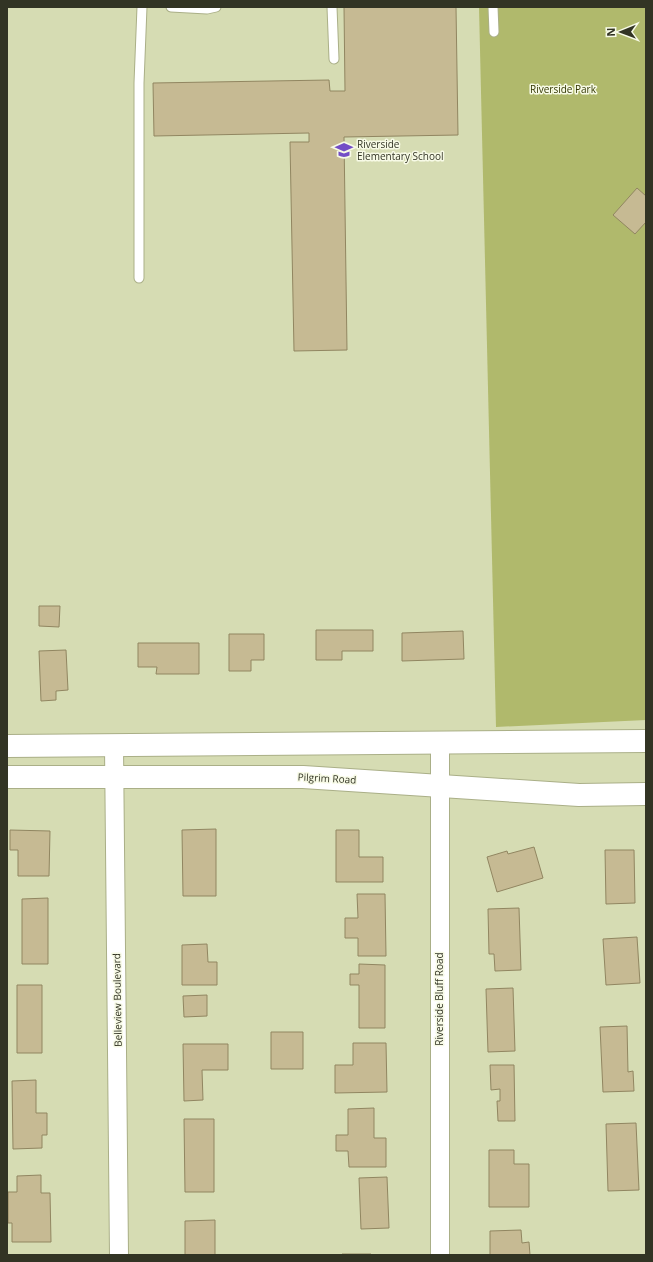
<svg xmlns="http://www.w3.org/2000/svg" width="653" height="1262" font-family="'Open Sans',sans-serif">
<rect width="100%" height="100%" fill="#d6dcb3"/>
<!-- green -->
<path fill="#b0b96c" d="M479,7H646V720L496,727Z"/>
<!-- building -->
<path fill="#c6ba93" stroke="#918661" d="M344,7H456L458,135L344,137L347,350L294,351L290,142H309V133L154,136L153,83L329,80L330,91H345Z
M637,188L646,196V222L635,234L613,215Z
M39,606H60L59,627L39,626Z
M316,630H373V651H342V660H316Z
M463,631L464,659L402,661V633Z
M229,634H264V660H251V671H229Z
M138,643H199V674H156L157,667H138Z
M66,650L68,690L56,691V700L41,701L39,651Z
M216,829V896H183L182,830Z
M10,830L50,831L49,876H18V850H10Z
M336,830H359V857H383V882H336Z
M534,847L543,878L497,892L487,857L507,851L508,854Z
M605,850H634L635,903L606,904Z
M357,894H385L386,956H358V938H345V918H358Z
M48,898V964H22V899Z
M519,908L521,970L495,971L494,954H489L488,909Z
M637,937L640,983L606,985L603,939Z
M207,944L208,962H217V985H182V945Z
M359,964L385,965V1028H359V985H350V974H359Z
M17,985H42V1053H17Z
M513,988L515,1051L488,1052L486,989Z
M207,995V1016L184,1017L183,996Z
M627,1026L628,1072L633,1071L634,1091L603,1092L600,1027Z
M271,1032H303V1069H271Z
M353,1043H386L387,1092L335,1093V1065H353Z
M183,1044H228V1070H202L203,1100L184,1101Z
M490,1065H514L515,1121H498L497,1101H500V1089L491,1090Z
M36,1080V1113H47V1135H42V1148L13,1149L12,1081Z
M374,1108V1138H386V1167H349L348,1151H336V1135H348V1109Z
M184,1119H214V1192H185Z
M636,1123L639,1190L608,1191L606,1124Z
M489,1150H514V1164H529V1207H489Z
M41,1175V1193H50L51,1242H12V1223H8V1192H17V1176Z
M387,1177L389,1228L361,1229L359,1178Z
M215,1220V1255H185V1221Z
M521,1230L522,1243L529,1242L530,1255H490V1231Z
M342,1254H371V1255H342Z"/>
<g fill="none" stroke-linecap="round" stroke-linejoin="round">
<!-- service casing -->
<g stroke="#aaaf87" stroke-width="11">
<path id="service" d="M171,7L207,9L216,7
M332,7L334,59
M493,7L494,32
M139,278V83L142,7"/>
</g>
<!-- minor casing -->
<g stroke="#aaaf87" stroke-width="20">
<path id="minor" d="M440,743V1255
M114,746L119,1255"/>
</g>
<!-- tertiary casing -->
<g stroke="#aaaf87" stroke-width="24">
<path id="tertiary" d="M7,746L646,741
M7,777H303L579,795L646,794"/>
</g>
<!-- service -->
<use href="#service" stroke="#fff" stroke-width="9"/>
<!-- minor -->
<use href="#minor" stroke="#fff" stroke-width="18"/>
<!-- tertiary -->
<use href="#tertiary" stroke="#fff" stroke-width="22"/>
</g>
<!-- icons -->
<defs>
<g id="school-bare" transform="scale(1.38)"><path d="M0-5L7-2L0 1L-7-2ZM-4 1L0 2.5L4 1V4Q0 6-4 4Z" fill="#734dc6" stroke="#f7fae6" stroke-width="2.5" paint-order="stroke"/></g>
</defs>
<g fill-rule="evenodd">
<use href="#school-bare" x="344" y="150"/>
</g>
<g text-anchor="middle" stroke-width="3" stroke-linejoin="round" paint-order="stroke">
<!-- park labels -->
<g font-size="10" fill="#323601" stroke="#f7fae6">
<text x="563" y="93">Riverside Park</text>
</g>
<!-- poi labels -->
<g font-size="10" fill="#323424" stroke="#f7fae6" text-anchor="start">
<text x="357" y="148">Riverside<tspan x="357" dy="12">Elementary School</tspan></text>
</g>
<!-- street labels -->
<g font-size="10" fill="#323424" stroke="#f7fae6">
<text transform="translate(327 778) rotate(3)" y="4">Pilgrim Road</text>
<text transform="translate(439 999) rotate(-90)" y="4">Riverside Bluff Road</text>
<text transform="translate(117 1000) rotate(-91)" y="4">Belleview Boulevard</text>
</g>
</g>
<!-- border -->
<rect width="653" height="1262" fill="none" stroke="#323424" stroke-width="16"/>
<!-- north arrow -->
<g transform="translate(621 32) rotate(269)" stroke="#f7fae6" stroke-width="3" paint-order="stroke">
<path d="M0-3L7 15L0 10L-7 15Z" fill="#323424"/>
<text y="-6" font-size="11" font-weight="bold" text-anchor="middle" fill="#323424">N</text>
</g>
</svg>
